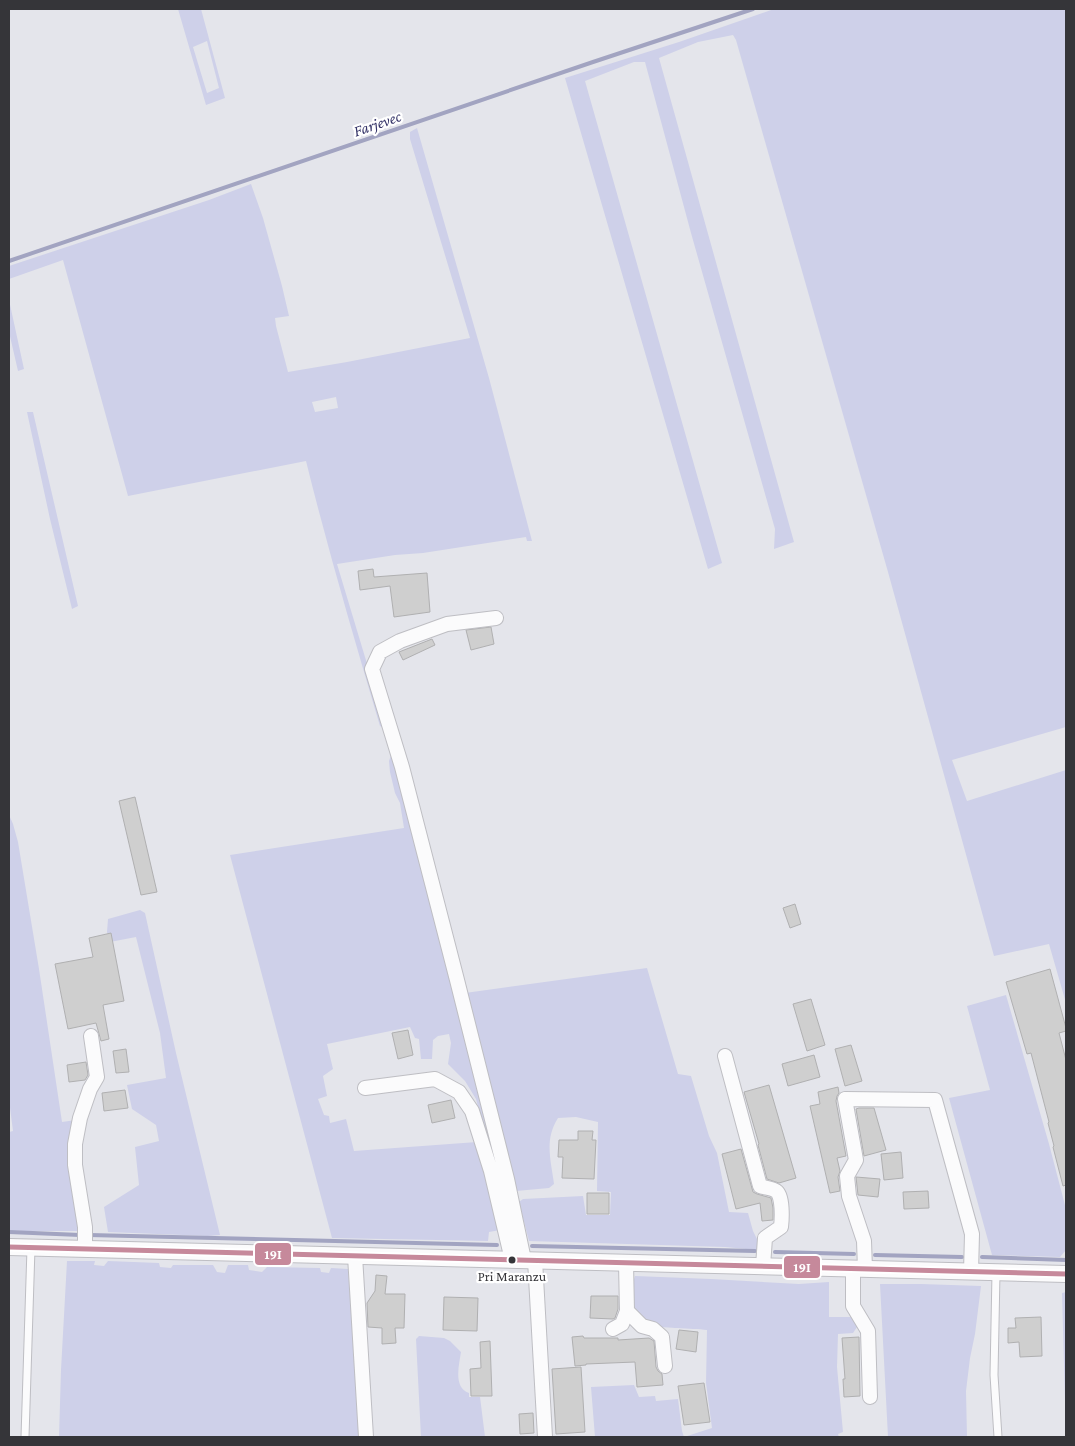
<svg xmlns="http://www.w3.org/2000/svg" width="1075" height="1446" font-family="'Crimson Pro',serif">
<rect width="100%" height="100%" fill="#e4e5eb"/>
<!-- green -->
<path fill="#ced0e9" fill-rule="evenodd" d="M178,9H201L225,98L206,105ZM207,41L219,88L207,93L193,47Z
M774,9H1066V727L952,760L967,801L1066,770V1003L1049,944L994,956L888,572L736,40L733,35L698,42L659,58L794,542L774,549L775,529L691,233L645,62H634L585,81L722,563L708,569L565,78L679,42Z
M417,128L489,378L532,541H527L526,537L423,553L395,555L337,564L368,667L384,728L380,726C354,638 328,550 306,461L128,496L63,260L9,279V266L209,200L251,184L263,218L282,286L289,316L275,318L276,326L288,372L347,362L470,338L410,139V132ZM336,397L338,408L315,412L312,402Z
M9,300L24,369L18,371L9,332Z
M27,412H33L78,606L72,609L50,519Z
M392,752L496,1148L490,1150L476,1099L465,1081L448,1064L451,1043L449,1034L438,1036L433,1040L432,1059H421L419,1039L415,1038L410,1027L327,1044L333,1069L323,1076L327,1096L318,1099L324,1115L329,1116L330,1123L346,1119L354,1151L477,1142L500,1230L489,1232L488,1241L332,1238L230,855L404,828L400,803L395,793L390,772L389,761Z
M9,815L13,824L18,842L39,969L62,1122L76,1120L81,1231H10L9,1204V1132L13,1131L9,1100Z
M140,910L145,913L176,1053L220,1235L208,1236L108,1232L104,1207L139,1185L135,1147L159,1141L156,1125L132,1109L127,1085L166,1078L160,1033L136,937L110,942L107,932L108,919Z
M647,968L678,1074L691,1076L709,1136L717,1153L729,1212L748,1213L753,1231L760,1245L757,1250L725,1247L529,1241L519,1202L523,1199L583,1196L586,1215H610L611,1192L597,1191L598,1122L576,1117L558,1118C544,1140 551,1160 554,1184L549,1188L516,1191L465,993Z
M1006,995L1049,1144L1066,1209V1250L1060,1257L992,1255L949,1098L990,1090L967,1006Z
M67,1261H95L94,1265L104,1266L108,1261L159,1263L160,1267L171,1268L173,1265H213L217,1272L225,1273L228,1265H248L249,1270L262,1272L267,1267L320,1268L321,1272L329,1273L331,1268L348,1269L361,1437H59L61,1370Z
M635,1276L711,1279L799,1284L829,1282V1317H851L858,1321L857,1327L853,1333L838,1334L837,1367L843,1432L838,1434L839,1437H595L591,1387L634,1385L639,1397L655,1396L656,1401L678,1399L682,1431L684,1437L712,1428L706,1383L707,1330C692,1328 661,1329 648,1324C630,1317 629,1292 635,1276Z
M880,1284H921L981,1286L975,1334L970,1358L966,1391L967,1437H888Z
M1066,1292V1437L1062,1293Z
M419,1336L444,1338L450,1341L461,1352C459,1365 453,1388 469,1393V1397H480L485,1437H421L416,1339Z"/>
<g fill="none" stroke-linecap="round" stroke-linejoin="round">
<!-- stream -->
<path stroke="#a2a4c1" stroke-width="4" d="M9,261L593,62L753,9
M9,1232L80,1235
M89,1235L497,1245
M532,1246L755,1251
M775,1252L854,1254
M875,1255L962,1257
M982,1257L1066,1260"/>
</g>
<!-- building -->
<path fill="#cfcfcf" stroke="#b0b0b1" d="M373,569L374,577L427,573L430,612L394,617L390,586L360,590L358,571Z
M491,627L494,644L471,650L466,630Z
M432,639L435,645L403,660L399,652Z
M135,797L157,892L141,895L119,801Z
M795,904L801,924L790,928L783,908Z
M111,933L124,1001L103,1005L109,1039L101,1041L96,1023L68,1029L55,964L93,957L89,938Z
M1050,969L1066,1028V1031L1059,1033L1066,1060V1185L1063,1186L1053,1147L1054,1146L1048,1123L1049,1122L1031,1053L1027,1054L1006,982Z
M811,999L825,1045L807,1051L793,1004Z
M408,1030L413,1055L398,1059L392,1033Z
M851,1045L862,1081L845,1086L835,1049Z
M126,1049L129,1072L116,1073L113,1051Z
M814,1055L820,1077L788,1086L782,1064Z
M86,1062L88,1075L85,1080L69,1082L67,1065Z
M769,1085L796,1178L779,1183L767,1179L758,1145L759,1144L744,1092Z
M838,1087L839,1093L837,1096L836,1101L846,1156L837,1158L840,1171L838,1177L840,1191L830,1193L810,1106L820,1104L818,1092Z
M125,1090L128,1108L104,1111L102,1093Z
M451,1100L455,1118L432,1123L428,1105Z
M859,1108H874L886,1150L864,1156L856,1109Z
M578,1131H593L592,1140H596L594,1179L562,1178L563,1157H558L559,1140H578Z
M741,1149L753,1192L757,1194L771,1198L773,1208V1220L762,1221L760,1203L736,1209L722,1154Z
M901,1152L903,1178L884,1180L881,1154Z
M856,1177L880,1179L878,1197L858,1195Z
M928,1191L929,1208L904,1209L903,1192Z
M587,1193H609V1214H587Z
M376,1275L387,1276L385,1294H405L404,1328H395L396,1343L382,1344V1328L368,1327L367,1303L375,1291Z
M591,1296H618V1309L615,1318L613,1319L590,1318Z
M444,1297L478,1298L477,1331L443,1330Z
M1041,1317L1042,1356L1020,1357L1019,1342L1008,1343V1328H1016L1015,1318Z
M679,1330L698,1332L696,1352L676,1349Z
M583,1336L584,1338H618V1340L649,1338L654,1341L656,1367L658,1371L662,1374L663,1385L637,1387L635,1362L586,1364V1365L575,1366L572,1337Z
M859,1337L860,1396L844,1397L843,1379H845L842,1338Z
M490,1341L492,1396H471L470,1369L481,1368L480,1342Z
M581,1367L585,1432L556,1434L552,1369Z
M704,1383L710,1422L684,1425L678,1386Z
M533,1413L534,1433L520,1434L519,1414Z"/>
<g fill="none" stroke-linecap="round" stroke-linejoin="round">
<!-- service casing -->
<g stroke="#bebec3" stroke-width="9">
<path id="service" d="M996,1273L994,1375L998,1437
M25,1437L31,1248"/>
</g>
<!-- minor casing -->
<g stroke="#bebec3" stroke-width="16">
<path id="minor" d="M496,618L447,624L400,641L380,652L372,669L402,767L457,980L507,1179L524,1260
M725,1056L760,1186C765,1188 772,1188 776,1191C783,1195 782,1219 781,1227L765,1238L763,1266
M365,1088L435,1079L459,1092L472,1111L491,1171L512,1260
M85,1249V1227L75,1165V1144L80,1118L90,1089L97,1077L91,1036
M355,1256L366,1437
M535,1260L545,1437
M626,1263L627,1311L642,1326L653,1329L662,1337L665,1366
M853,1269V1306L868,1331L870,1397
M865,1269L864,1241L849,1196L847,1176L856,1160L845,1099L935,1100L972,1234L971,1272
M613,1329L622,1324L627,1311"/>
</g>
<!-- tertiary casing -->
<g stroke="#bebec3" stroke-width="18">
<path id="tertiary" d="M9,1247L1066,1274"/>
</g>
<!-- service -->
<use href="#service" stroke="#fbfbfc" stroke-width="7"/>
<!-- minor -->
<use href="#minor" stroke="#fbfbfc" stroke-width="14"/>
<!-- tertiary -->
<use href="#tertiary" stroke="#fbfbfc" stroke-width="16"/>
<!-- bus-1 casing -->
<g stroke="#fff" stroke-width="9">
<path id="bus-1" d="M9,1247L1066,1274"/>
</g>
<!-- bus-1 -->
<use href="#bus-1" stroke="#c6899b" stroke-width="5"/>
</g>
<!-- markers -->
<circle fill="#353539" stroke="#fff" stroke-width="2" cx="512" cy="1260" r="4.5"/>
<g text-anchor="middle" stroke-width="4.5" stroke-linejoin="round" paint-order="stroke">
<!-- bus labels -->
<g font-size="14" fill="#353539" stroke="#fff">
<text x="512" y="1281">Pri Maranzu</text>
</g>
<!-- water labels -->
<g font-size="16" font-style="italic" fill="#353468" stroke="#fff">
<text transform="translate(377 123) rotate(-19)" y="6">Farjevec</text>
</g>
</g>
<g stroke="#fff" stroke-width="2">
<rect x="254" y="1242" width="38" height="24" rx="5" fill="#c6899b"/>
<rect x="783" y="1255" width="38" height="24" rx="5" fill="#c6899b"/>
</g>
<g font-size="14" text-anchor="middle" font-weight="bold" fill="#fff">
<text x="273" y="1259">19I</text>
<text x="802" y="1272">19I</text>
</g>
<!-- border -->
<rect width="1075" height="1446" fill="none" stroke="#353539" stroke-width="20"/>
</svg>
